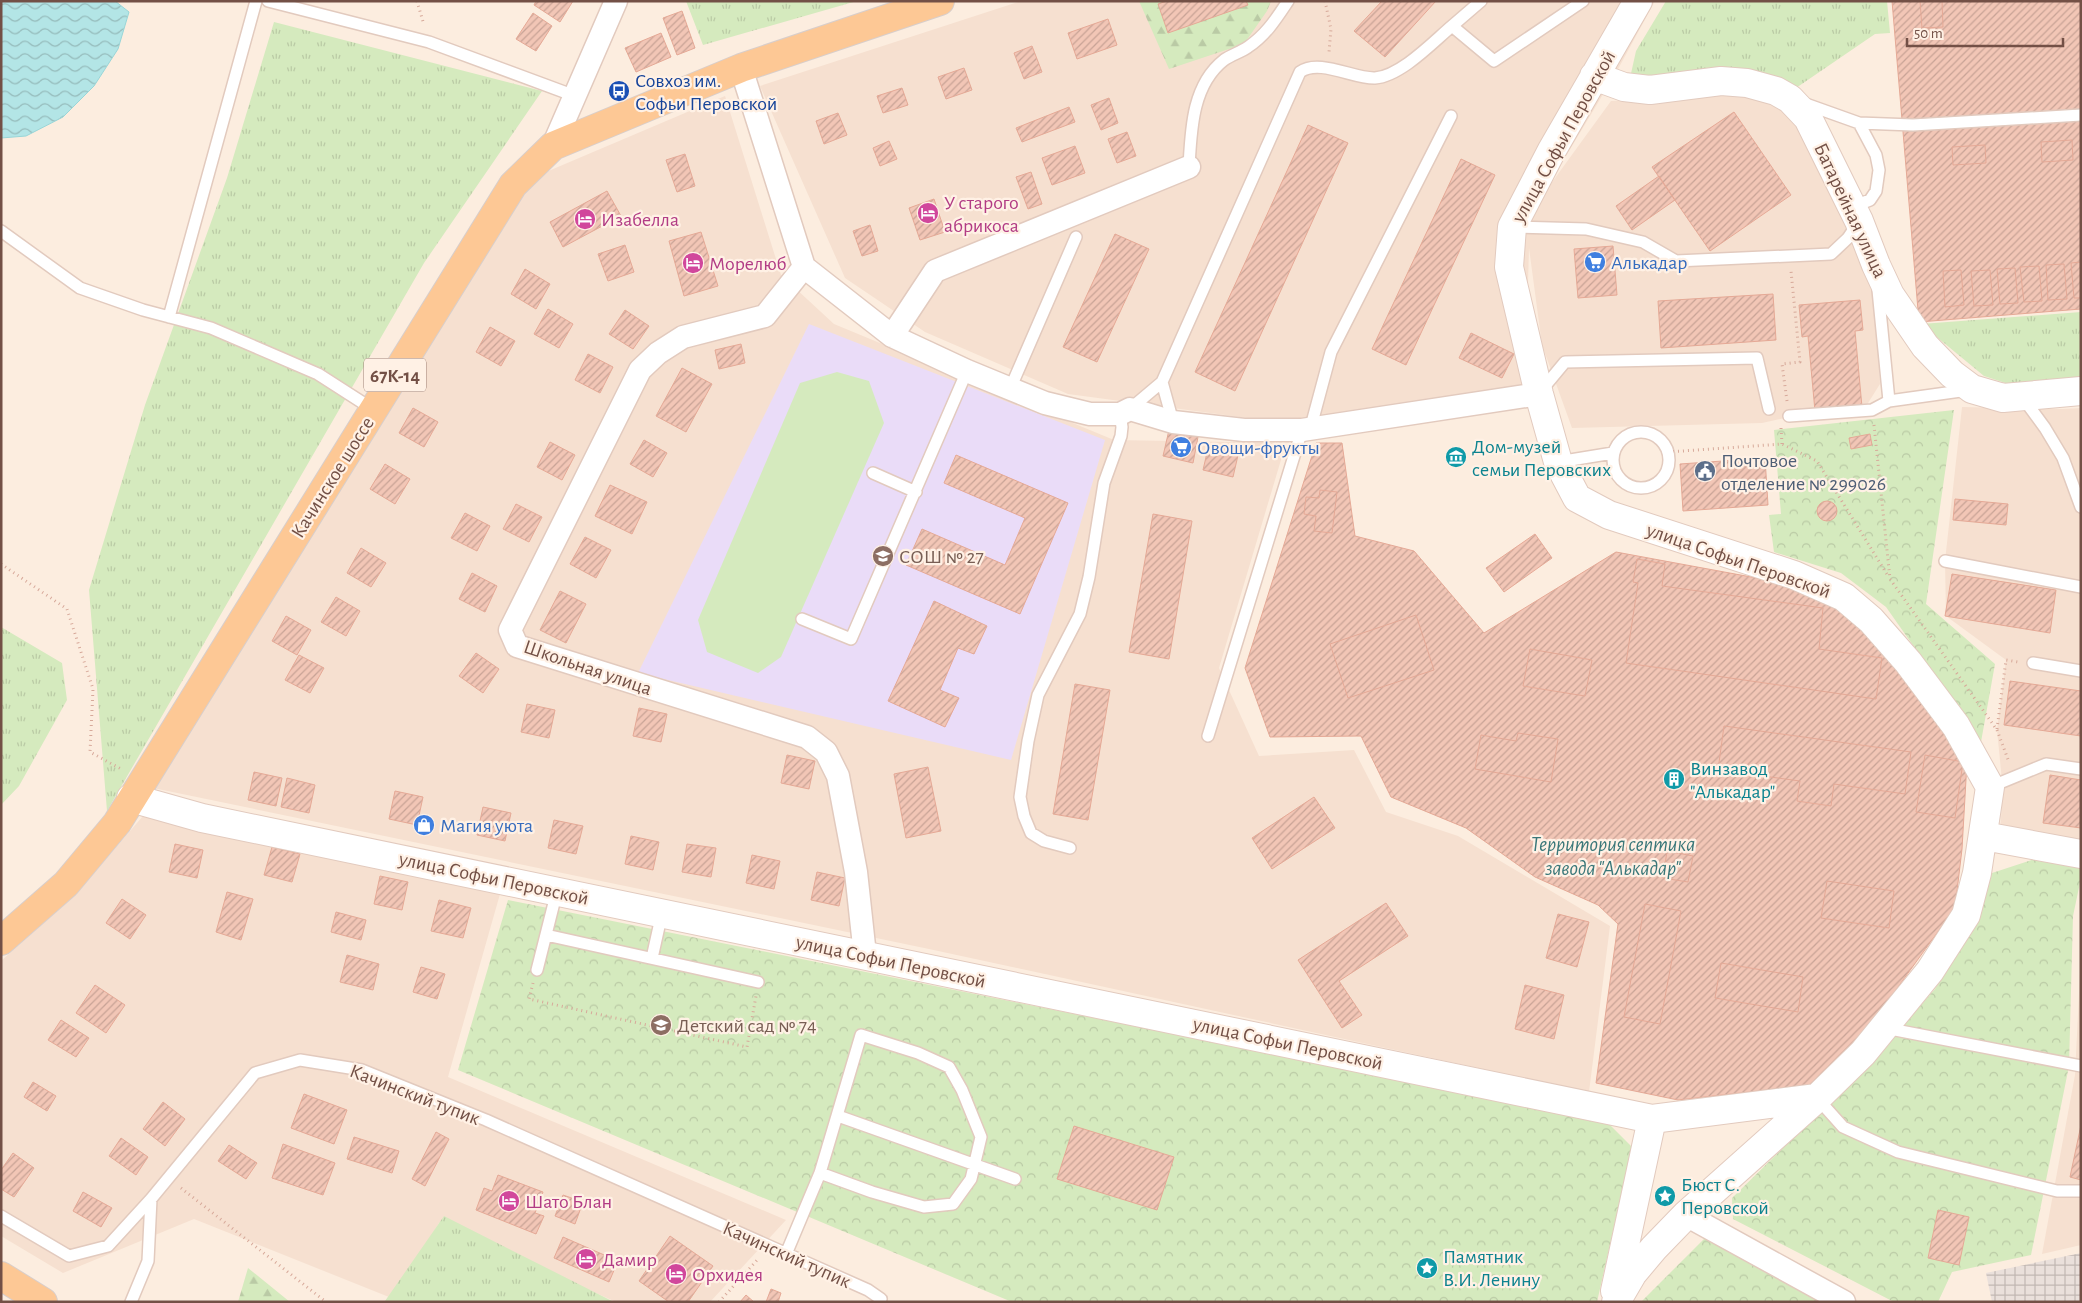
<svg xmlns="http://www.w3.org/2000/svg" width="2082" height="1303" font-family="'Alegreya Sans',sans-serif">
<defs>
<pattern id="industrial-grid" width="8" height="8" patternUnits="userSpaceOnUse" patternTransform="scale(1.25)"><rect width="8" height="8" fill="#eae0db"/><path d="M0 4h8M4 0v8" fill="none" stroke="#c2b8b3"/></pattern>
<pattern id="grass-tufts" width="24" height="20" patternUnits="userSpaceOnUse" patternTransform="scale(1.25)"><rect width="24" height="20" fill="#d5eabe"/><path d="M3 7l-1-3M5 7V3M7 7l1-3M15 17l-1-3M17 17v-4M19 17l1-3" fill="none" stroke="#bacaa5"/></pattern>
<pattern id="forest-firs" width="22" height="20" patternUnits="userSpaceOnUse" patternTransform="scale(1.25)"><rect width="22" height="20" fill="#d5eabe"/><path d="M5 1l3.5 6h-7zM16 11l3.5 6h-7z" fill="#bacaa5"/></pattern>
<pattern id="park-crowns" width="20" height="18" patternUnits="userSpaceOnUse" patternTransform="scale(1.25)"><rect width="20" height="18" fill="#d5eabe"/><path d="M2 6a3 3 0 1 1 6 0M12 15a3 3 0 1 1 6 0" fill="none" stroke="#bacaa5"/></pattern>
<pattern id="water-waves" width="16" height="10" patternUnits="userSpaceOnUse" patternTransform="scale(1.25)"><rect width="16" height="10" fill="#b3e5e6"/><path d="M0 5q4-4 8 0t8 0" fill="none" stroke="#96bcbc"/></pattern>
<pattern id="building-hatch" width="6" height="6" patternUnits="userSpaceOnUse" patternTransform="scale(1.25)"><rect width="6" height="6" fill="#f2c6b6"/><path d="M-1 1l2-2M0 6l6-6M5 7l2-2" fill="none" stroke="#c8a396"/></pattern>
</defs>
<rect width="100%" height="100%" fill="#fceddf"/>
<!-- residential -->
<path fill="#f6e0d0" d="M1021,1H1655L1617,71L1542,196L1611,101L1686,99L1737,90L1789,108L1873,267L1880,384L1863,411H1815L1762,423L1572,428L1542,345L1529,248L1525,390L1286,423L1068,394L925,332L845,278L760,86Z
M725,96L781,275L834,324L1114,440L1286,443L1219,668L1259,756L1354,750L1386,812L1458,836L1610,926L1589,1092L929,949L153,788L473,254L539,175Z
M1962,407L2063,409L2081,408V842L2000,831L2003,791L1997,730L2006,660L1946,616L1945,561Z
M143,816L500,894L448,1077L786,1220L710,1302H616L439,1223L394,1299L194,1219L63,1273L1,1236V961L73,897Z
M2081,953V1245L2042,1254L2075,1075Z"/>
<!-- industrial -->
<path fill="url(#industrial-grid)" d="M2081,1253V1302H1992L1986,1273Z"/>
<!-- education -->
<path fill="#eadcf8" d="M809,324L1105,440L1011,760L638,673Z"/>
<!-- grass -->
<path fill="url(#grass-tufts)" d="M686,1H857L703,45Z
M1666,1H1887L1890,33L1875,34L1796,88L1630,78L1636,51Z
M274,22L542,91L424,263L107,811L89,590L145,405L227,178Z
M2081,312V385L2030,391L1984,376L1921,324Z
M1,627L62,663L67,700L19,786L1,805Z
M444,1216L614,1302H387L385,1301Z"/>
<!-- forest -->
<path fill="url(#forest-firs)" d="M1139,1H1271L1267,11L1244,44L1169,69Z
M248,1268L290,1302H238Z"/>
<!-- park -->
<path fill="url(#park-crowns)" d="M1954,410L1926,604L1995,664L1981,742L1886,607L1841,573L1774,552L1769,515L1781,514L1774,430Z
M2041,857L2081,865V878L2073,916L2069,1066L2031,1255L1952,1272L1938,1302H1894L1733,1219L1732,1198L1868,1065L1935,989L1979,917L1989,874Z
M508,900L1606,1121L1632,1147L1597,1302H1012L458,1070Z
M1709,1234L1833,1302H1641Z"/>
<!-- garden -->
<path fill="#d5eabe" d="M837,372L869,381L884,423L781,657L758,673L707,652L698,620L800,383Z"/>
<!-- water -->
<path fill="url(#water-waves)" stroke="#99d6d8" d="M1,1H115L129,12L118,49L94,86L63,117L26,136L1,138Z"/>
<!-- building -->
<path fill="url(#building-hatch)" stroke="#e5a996" d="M536,1H573L560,22L534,5Z
M1167,1H1246L1248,5L1168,33L1158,4Z
M1382,1H1436L1385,57L1354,31Z
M1892,1H2081V309L1919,322Z
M1920,1H1942L1943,27L1922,28Z
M682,11L695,48L677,55L663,18Z
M533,13L552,26L536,51L516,39Z
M1108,19L1117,45L1077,59L1068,33Z
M661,33L671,57L636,72L625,48Z
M1032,46L1042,72L1024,79L1014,53Z
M964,68L972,90L946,99L938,77Z
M902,88L908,105L883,113L877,96Z
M1109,98L1118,123L1101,130L1091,105Z
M1069,107L1075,122L1022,142L1016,128Z
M1734,112L1791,195L1710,251L1652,167Z
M838,113L847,135L824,144L816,121Z
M1308,125L1348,143L1235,391L1195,372Z
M1127,132L1136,156L1117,163L1108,139Z
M2072,140L2073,160L2042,162L2041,142Z
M889,141L897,159L880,166L873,148Z
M1985,145L1986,163L1953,165L1952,147Z
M1075,146L1085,173L1052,185L1042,158Z
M685,154L695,186L677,192L666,160Z
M1461,159L1495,175L1406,365L1372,349Z
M1031,172L1042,204L1028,209L1016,177Z
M1659,176L1675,200L1632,230L1616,206Z
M607,191L621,216L563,247L550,222Z
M934,199L945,232L920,240L909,208Z
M870,225L878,251L862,256L853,231Z
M701,232L718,286L684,296L669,241Z
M1115,234L1149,249L1097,362L1063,347Z
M625,245L634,272L608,281L598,254Z
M1613,246L1617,295L1578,298L1574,249Z
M2081,262V298H2074L2071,263Z
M2064,264L2067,299L2048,300L2046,265Z
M2039,266L2042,301L2024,302L2020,267Z
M2015,268L2018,303L2000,304L1997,269Z
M525,269L550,284L536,309L511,294Z
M1961,270L1964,305L1945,307L1943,271Z
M1990,270L1993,305L1974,306L1971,271Z
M1773,294L1776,340L1661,348L1658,301Z
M1860,300L1863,330L1855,331L1862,407L1815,411L1808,336L1802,337L1799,305Z
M548,309L573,324L559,348L534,334Z
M625,310L649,326L633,349L609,334Z
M490,327L515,341L501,366L476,352Z
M1471,333L1514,354L1502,378L1459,358Z
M741,344L745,363L719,369L715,350Z
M588,354L613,367L600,393L575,380Z
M682,368L712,384L686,432L656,416Z
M413,408L438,422L424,447L399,433Z
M1169,430L1198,437L1193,463L1163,456Z
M1870,434L1872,445L1851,449L1849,438Z
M644,440L667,453L653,477L630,464Z
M550,442L575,455L562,480L537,467Z
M1316,443H1342L1355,536L1414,551L1484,633L1616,552L1827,591L1941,720L1967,762L1962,849L1955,908L1867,1030L1811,1085L1678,1100L1596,1083L1618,924L1598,905L1535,877L1466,828L1391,797L1361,736L1270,737L1245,668Z
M1209,444L1239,451L1233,477L1203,470Z
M956,455L1068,503L1020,614L906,565L922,529L1005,565L1025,518L944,483Z
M1765,458L1768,505L1683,511L1680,464Z
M385,464L410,479L395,504L370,489Z
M610,485L647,502L632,534L595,516Z
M1320,490L1337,492L1332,533L1314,531L1316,516L1304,514L1306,497L1319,498Z
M1955,499L2008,504L2006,525L1953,520Z
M1817 511a10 10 0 1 1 20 0a10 10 0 1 1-20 0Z
M516,504L542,517L529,542L503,529Z
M465,513L490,526L477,551L451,538Z
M1153,514L1192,521L1169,659L1129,652Z
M1535,534L1552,558L1504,592L1486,568Z
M585,537L611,550L596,578L570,564Z
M361,548L386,563L371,587L347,573Z
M1637,559L1665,564L1662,586L1823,608L1819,649L1882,658L1876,699L1626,663L1638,583L1633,582Z
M472,573L497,586L485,612L459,599Z
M1952,574L2056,590L2050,633L1945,616Z
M560,591L586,604L566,643L540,630Z
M336,597L360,611L346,636L321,622Z
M934,601L987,626L974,654L958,648L940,690L959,698L945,727L888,701Z
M1416,615L1434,670L1348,698L1330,644Z
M286,616L311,630L297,655L272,641Z
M1530,649L1592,660L1585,696L1523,686Z
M476,653L499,669L483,693L459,676Z
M299,655L324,668L310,693L285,680Z
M2010,681L2081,691V736L2004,725Z
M1075,684L1110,690L1088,820L1053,814Z
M527,704L555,710L549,738L521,732Z
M639,708L667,714L661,742L633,736Z
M1724,726L1911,752L1905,794L1834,784L1831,806L1797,801L1800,781L1718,770Z
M1518,733L1558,739L1551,782L1475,769L1481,735L1516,741Z
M787,755L815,761L809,789L781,783Z
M1925,755L1963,762L1955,818L1916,812Z
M928,767L941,831L906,838L894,774Z
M254,772L282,778L276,806L248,800Z
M2050,775L2081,780V828L2043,823Z
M287,778L315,785L309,813L281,807Z
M395,791L423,797L417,825L389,819Z
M1314,797L1335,828L1272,869L1252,838Z
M483,807L511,813L505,841L477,835Z
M554,820L583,826L576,854L548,848Z
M631,836L659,842L653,870L625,864Z
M175,844L203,850L197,878L169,872Z
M687,844L716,848L711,877L682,872Z
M272,847L300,854L292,882L264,875Z
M1667,851L1693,856L1688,882L1663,878Z
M752,855L780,861L774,889L746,883Z
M817,872L845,878L839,906L811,900Z
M380,876L408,882L402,910L374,904Z
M1827,881L1894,891L1889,928L1821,918Z
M227,892L253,899L241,940L216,932Z
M122,899L146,915L130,939L106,923Z
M439,900L471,908L463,938L431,931Z
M1386,903L1408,936L1339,981L1362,1015L1342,1028L1298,960Z
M1645,904L1681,911L1660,1024L1624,1017Z
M336,912L366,920L361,940L331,932Z
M1558,914L1589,922L1577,967L1546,958Z
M347,955L379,964L373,990L340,982Z
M1721,963L1803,977L1798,1012L1715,998Z
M421,967L445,974L437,999L413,992Z
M95,985L125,1005L106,1033L76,1013Z
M1525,985L1564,995L1554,1039L1515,1029Z
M61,1020L89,1038L76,1057L48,1040Z
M33,1082L56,1096L47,1111L24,1097Z
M304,1094L347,1110L334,1144L291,1128Z
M163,1102L185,1119L165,1146L143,1129Z
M2081,1125V1180L2070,1177Z
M1074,1126L1174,1157L1157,1210L1057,1179Z
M436,1132L449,1139L425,1186L412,1179Z
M354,1137L399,1151L392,1173L347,1159Z
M121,1138L148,1157L136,1175L109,1156Z
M283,1144L335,1163L323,1195L272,1178Z
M229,1145L257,1163L246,1179L218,1161Z
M13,1153L34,1168L14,1197L1,1189V1170Z
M498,1175L543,1192L535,1213L544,1216L536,1234L476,1210L484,1188L492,1191Z
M83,1192L112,1208L101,1227L73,1211Z
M563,1195L583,1202L575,1224L555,1216Z
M1938,1210L1969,1217L1959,1265L1928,1258Z
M670,1236L713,1266L688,1302H669L639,1281Z
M563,1237L618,1261L609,1282L554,1258Z
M771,1289L781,1293L778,1302H766Z
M746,1295L754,1302H740Z"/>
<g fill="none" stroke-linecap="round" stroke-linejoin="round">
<!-- service casing -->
<g stroke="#e2cabe" stroke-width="14">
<path id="service" d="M268,1L429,42L575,96
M1481,1L1452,26L1494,61L1583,1
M1803,103L1859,123L1913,125L2081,115
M1189,167C1191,130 1192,85 1224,60C1231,55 1241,52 1248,47C1266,35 1276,19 1288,1
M1852,207L1870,200L1876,191L1879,170L1876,155L1859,123
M1513,227L1586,229L1643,242L1676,261L1831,254L1848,238L1858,223
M1,231L80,288L143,310L211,328L318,374L374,410
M1878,290L1889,401
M169,317L256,1
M1162,382L1173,422
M1010,389L1076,237
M1540,392L1565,362L1757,358L1769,409
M2023,398L2045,428L2063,458L2081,507
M1130,409L1162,382L1300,72C1319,58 1354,79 1375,78C1401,76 1433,42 1452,26
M1789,416L1872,410L1889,401L1968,390
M1310,430L1331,352L1451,116
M1613 460a28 28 0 1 1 56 0a28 28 0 1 1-56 0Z
M1558,462L1613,453
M873,473L916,492
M1945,561L2081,587
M802,619L851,639L967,371
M2033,663L2081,671
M1208,736L1302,430
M1990,787L2046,764L2081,769
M1070,848L1044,841L1031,833L1024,816L1020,797L1028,741L1038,695L1080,614L1089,577L1104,483L1121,436L1122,427L1120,414
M546,935L758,982
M652,958L662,913
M537,970L557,891
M1885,1028L2081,1066
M1817,1098L1843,1127L1898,1152L2057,1191H2081
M838,1116L1015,1179
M1,1216L69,1256L108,1246L151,1199L255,1073L300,1060L362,1070L486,1120L868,1290L881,1299L880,1302
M786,1254L820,1173L861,1035L918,1053L949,1067L962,1090L981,1137L971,1179L953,1204L924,1207L872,1192L820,1173
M131,1302L148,1261L151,1199"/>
</g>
<!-- minor casing -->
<g stroke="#e2cabe" stroke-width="25">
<path id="minor" d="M741,68L804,267L892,336L967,371L1045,403L1090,414H1120L1130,409L1173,422L1244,430H1302L1539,394
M553,146L616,1
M804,267L765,316L683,337L658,353L640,370L510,630L517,646L807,737L826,752L838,776L856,872L865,955
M892,336L935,271L1189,167
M1686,1215L1844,1302"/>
</g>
<!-- tertiary casing -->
<g stroke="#e2cabe" stroke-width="30">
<path id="tertiary" d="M1594,76L1624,87L1650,90L1721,81L1747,83L1776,91L1790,99L1808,118L1859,221L1876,265L1890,295L1925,346L1952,374L1972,389L2003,398L2081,391
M131,798L202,818L1652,1119L1817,1098L1863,1053L1930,971L1966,915L1977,873L1990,787L1956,726L1908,662L1871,620L1844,597L1794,575L1609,515L1577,498L1558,462L1539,394L1509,267L1512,227L1552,150L1638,1
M1984,836L2081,854
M1615,1291L1652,1119
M1616,1302L1633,1273L1654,1248L1686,1215L1817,1098"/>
</g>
<!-- primary casing -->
<g stroke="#d8cecb" stroke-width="30">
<path id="primary" d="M1,941L66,884L117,823L513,185L553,146L741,68L940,1
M1,1276L43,1302"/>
</g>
<!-- path -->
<path stroke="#d7a99a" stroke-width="3" stroke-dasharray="1 4" stroke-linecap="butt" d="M417,1L424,25
M1325,1L1331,29L1329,52
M1787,401L1782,364L1800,362L1791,271
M1874,425L1890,579L1997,730L2009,762
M1781,428L1782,444
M1668,452L1782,444L1817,461L1888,576
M1,564L67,609L93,689L90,752L123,770
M1997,729L2006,660L2018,662
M533,983L529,999L747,1047L756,996
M181,1188L326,1302
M719,1302L759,1258"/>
<!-- service -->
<use href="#service" stroke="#fff" stroke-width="11"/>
<!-- minor -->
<use href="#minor" stroke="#fff" stroke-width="22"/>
<!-- tertiary -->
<use href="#tertiary" stroke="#fff" stroke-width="28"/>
<!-- primary -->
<use href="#primary" stroke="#fdc895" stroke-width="28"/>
</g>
<!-- icons -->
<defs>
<g id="bus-disc" transform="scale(1.125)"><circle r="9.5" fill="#1a4fb4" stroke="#fff1e5"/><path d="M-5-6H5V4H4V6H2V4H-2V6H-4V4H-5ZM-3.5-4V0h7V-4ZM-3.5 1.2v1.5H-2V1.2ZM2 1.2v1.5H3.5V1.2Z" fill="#fff"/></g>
<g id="hotel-disc" transform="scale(1.125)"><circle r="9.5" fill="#d1479c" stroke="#fff1e5"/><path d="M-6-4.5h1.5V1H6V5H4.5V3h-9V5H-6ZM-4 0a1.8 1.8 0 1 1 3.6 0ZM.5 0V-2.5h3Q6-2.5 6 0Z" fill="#fff"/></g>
<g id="supermarket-disc" transform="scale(1.125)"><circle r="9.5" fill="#3f7fe0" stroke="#fff1e5"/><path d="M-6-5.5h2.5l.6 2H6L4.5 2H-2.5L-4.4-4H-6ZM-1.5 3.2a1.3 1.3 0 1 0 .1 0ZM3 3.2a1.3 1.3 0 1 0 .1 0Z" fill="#fff"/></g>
<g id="museum-disc" transform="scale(1.125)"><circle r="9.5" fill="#0f9aa8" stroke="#fff1e5"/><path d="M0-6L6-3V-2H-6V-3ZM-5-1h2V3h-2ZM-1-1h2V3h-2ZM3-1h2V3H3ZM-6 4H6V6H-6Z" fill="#fff"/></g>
<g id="civic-disc" transform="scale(1.125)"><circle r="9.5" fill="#5c6f8a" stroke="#fff1e5"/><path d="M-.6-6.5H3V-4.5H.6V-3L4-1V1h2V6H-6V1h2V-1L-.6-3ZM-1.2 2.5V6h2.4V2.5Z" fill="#fff"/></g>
<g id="school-disc" transform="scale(1.125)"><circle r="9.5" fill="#8d6e63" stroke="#fff1e5"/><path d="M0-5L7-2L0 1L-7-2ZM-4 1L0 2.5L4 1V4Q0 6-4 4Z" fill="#fff"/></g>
<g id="building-disc" transform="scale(1.125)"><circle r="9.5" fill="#0f9aa8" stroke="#fff1e5"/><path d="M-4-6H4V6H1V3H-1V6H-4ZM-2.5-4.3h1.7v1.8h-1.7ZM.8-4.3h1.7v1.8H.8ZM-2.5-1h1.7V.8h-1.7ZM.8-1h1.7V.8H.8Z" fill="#fff"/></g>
<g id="shop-disc" transform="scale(1.125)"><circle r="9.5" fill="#3f7fe0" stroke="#fff1e5"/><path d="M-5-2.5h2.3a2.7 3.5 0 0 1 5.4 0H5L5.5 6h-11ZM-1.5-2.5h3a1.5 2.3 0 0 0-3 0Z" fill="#fff"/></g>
<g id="sight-disc" transform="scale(1.125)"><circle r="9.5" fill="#0f9aa8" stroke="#fff1e5"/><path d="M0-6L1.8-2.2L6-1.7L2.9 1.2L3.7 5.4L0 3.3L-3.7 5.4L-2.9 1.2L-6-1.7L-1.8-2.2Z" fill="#fff"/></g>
</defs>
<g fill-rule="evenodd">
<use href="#bus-disc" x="619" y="91"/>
<use href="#hotel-disc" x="928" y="213"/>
<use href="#hotel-disc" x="585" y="219"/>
<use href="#supermarket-disc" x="1595" y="262"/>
<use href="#hotel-disc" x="693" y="263"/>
<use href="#supermarket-disc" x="1181" y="447"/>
<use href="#museum-disc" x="1456" y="457"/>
<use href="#civic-disc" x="1705" y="471"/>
<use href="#school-disc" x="883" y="556"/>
<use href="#building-disc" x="1674" y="779"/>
<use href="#shop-disc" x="424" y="825"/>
<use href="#school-disc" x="661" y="1025"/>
<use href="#sight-disc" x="1665" y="1196"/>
<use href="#hotel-disc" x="509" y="1201"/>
<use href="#hotel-disc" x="586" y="1259"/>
<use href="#sight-disc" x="1427" y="1268"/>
<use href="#hotel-disc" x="676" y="1274"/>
</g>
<g text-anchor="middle" stroke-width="4.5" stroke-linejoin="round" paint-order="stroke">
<!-- shield labels -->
<rect fill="#fff1e5" stroke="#9d8076" stroke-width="1" x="364" y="358.5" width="62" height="33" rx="4"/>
<g font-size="19" font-weight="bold" fill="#735046">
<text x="395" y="382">67К-14</text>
</g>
<!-- transit labels -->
<g font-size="20" fill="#164399" stroke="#fff1e5" text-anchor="start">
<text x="635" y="87">Совхоз им.<tspan x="635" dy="23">Софьи Перовской</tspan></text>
</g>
<!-- street labels -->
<g font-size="20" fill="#735046" stroke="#fff1e5">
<text transform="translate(1563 136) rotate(-61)" y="7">улица Софьи Перовской</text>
<text transform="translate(1851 210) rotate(65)" y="7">Батарейная улица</text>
<text transform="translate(332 477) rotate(-58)" y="7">Качинское шоссе</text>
<text transform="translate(1739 560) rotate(19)" y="7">улица Софьи Перовской</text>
<text transform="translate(588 667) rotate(19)" y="7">Школьная улица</text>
<text transform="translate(494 878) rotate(12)" y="7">улица Софьи Перовской</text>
<text transform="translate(891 961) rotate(12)" y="7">улица Софьи Перовской</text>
<text transform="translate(1288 1043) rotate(12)" y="7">улица Софьи Перовской</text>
<text transform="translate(415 1094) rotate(21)" y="7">Качинский тупик</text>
<text transform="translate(787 1254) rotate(24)" y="7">Качинский тупик</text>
</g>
<!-- hotel labels -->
<g font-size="20" fill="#b23c85" stroke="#fff1e5" text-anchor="start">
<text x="944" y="209">У старого<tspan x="944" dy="23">абрикоса</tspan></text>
<text x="601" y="226">Изабелла</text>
<text x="709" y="270">Морелюб</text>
<text x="525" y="1208">Шато Блан</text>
<text x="602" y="1266">Дамир</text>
<text x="692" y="1281">Орхидея</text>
</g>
<!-- shop labels -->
<g font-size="20" fill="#366cbe" stroke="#fff1e5" text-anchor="start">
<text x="1611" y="269">Алькадар</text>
<text x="1197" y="454">Овощи-фрукты</text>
<text x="440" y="832">Магия уюта</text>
</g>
<!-- culture labels -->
<g font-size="20" fill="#0d838f" stroke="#fff1e5" text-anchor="start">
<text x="1472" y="453">Дом-музей<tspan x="1472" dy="23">семьи Перовских</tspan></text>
<text x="1690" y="775">Винзавод<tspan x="1690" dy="23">"Алькадар"</tspan></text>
<text x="1681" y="1191">Бюст С.<tspan x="1681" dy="23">Перовской</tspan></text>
<text x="1443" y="1263">Памятник<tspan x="1443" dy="23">В.И. Ленину</tspan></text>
</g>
<!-- service labels -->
<g font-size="20" fill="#4e5e75" stroke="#fff1e5" text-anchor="start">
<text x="1721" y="467">Почтовое<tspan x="1721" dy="23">отделение № 299026</tspan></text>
</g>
<!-- education labels -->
<g font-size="20" fill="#785e54" stroke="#fff1e5" text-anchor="start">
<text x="899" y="563">СОШ № 27</text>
<text x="677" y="1032">Детский сад № 74</text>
</g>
<!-- water labels -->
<g font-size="21" font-style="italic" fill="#3a7779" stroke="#fff1e5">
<text x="1613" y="851">Территория септика<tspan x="1613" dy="24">завода "Алькадар"</tspan></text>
</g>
</g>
<!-- border -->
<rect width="2082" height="1303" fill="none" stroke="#735046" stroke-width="5"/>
<!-- scale -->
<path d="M1907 38v8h156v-8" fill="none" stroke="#735046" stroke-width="2.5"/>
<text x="1914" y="38" font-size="15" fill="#735046" stroke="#fff1e5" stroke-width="4" paint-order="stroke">50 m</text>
</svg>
